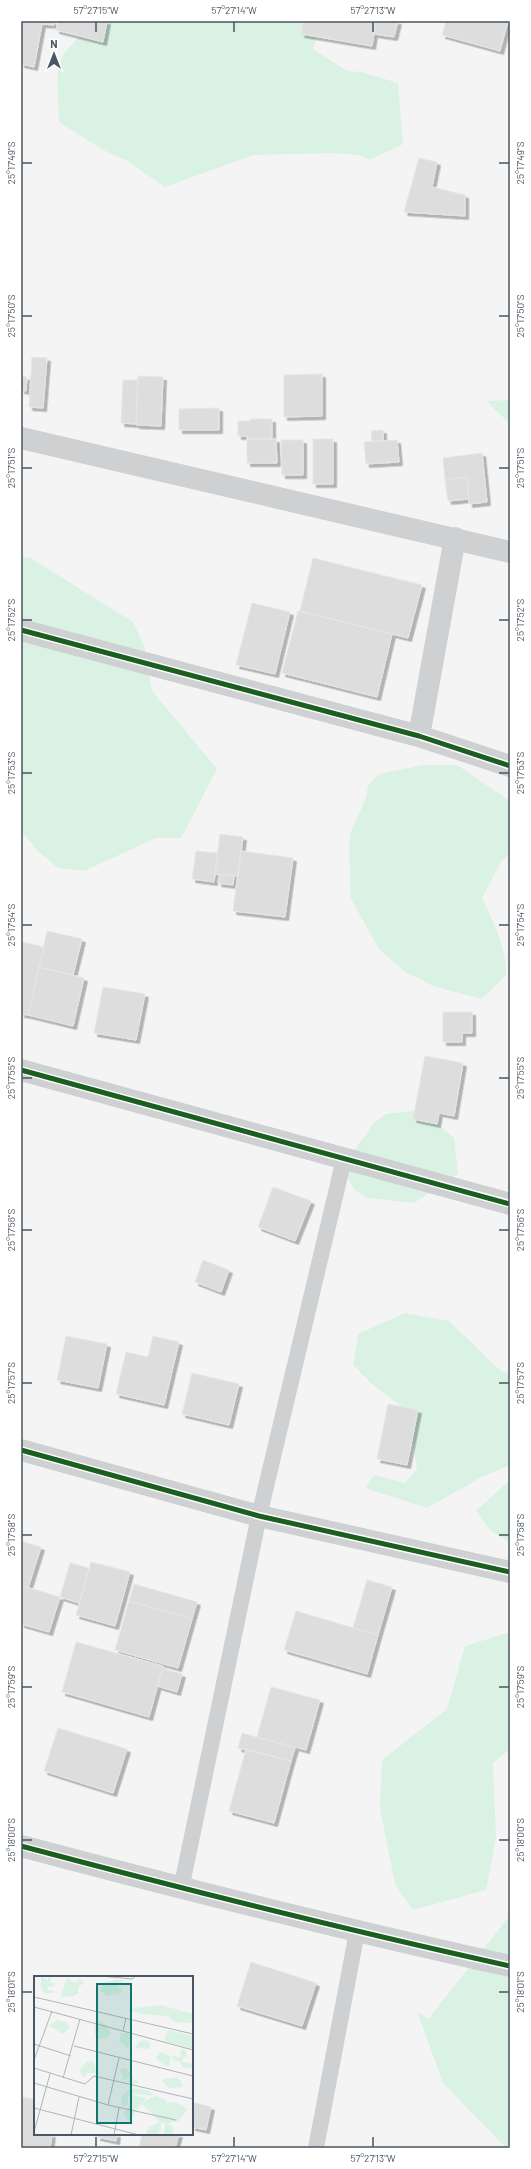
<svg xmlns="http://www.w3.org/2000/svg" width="531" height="2169" font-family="Barlow,sans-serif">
<defs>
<filter id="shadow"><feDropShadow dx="3.5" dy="3.5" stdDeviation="0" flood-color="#0004"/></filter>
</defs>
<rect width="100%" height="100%" fill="#f4f4f4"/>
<!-- green -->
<path fill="#d9f2e3" d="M85,21H323L313,49L347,71L361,72L398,83L403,144L370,160L359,155L333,153L253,155L165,187L126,160L103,150L59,122C59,105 54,72 62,57C70,42 81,42 85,21Z
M510,400V421L506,420L486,401Z
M29,557L133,622L145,648L152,691L217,769L181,838H156L84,871L58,868L38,851L21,831V558Z
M423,765H457L510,801V852L501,862L482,898C493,921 507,949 506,975L482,999L433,986L404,971L379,949L351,899L349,846L351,832L366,798L368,786L379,774Z
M413,1111L443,1128L454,1138L458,1174L414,1203L368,1198L354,1190L343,1168L331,1173L353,1152L374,1123L386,1114Z
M405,1313L449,1321L501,1371L510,1374V1465L480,1478L427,1508L365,1488L374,1475L405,1483L417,1469L411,1430L400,1405L374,1386L353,1365L358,1334Z
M510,1480V1543L490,1530L476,1511Z
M510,1632V1749L493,1763L496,1838L486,1890L413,1910L395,1884L380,1808L382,1760L447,1709L465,1646Z
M510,1911V2143L505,2147L443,2083L417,2011L428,2019L508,1918Z"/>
<!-- building -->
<path fill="#ddddde" stroke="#e5e6e7" filter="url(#shadow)" d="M21,21H55L54,25L42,24L34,67L21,64Z
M58,21H107L103,42L56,30Z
M303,21H376L372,46L301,34Z
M376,21H398L394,37L374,34Z
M446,21H508L500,51L442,35Z
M419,158L437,162L432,187L465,195V216L404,212Z
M32,357L47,358L43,408L29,407Z
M322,374V416L284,417V375Z
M138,376L163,377L161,426L136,425Z
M21,377H27L26,391L21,390Z
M123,380H138L136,424L121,423Z
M219,408V430H179V409Z
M250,419H272V439H247V436H238V421H250Z
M383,430V441H372L371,431Z
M247,439H276L277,463H247Z
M313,439H333V484H313Z
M281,440H303V475H282Z
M397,440L399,462L366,464L364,442Z
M482,453L487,502L469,504L467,477L445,480L443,458Z
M467,477L469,499L448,501L445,480Z
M313,558L422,585L408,638L300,611Z
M252,603L290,612L275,674L236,665Z
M298,611L392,634L377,697L282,673Z
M220,834L243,837L238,876L215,874Z
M196,851L218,853L214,882L192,879Z
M241,851L293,858L285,917L233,911Z
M219,874L234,876L233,885L218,883Z
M47,931L82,939L73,975L39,967Z
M22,942L44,947L28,1015L21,1014Z
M39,967L84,978L73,1026L28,1015Z
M103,987L145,994L136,1040L94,1033Z
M443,1012H472V1033H462V1042H443Z
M425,1056L463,1063L454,1116L439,1113L437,1124L413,1119Z
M273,1187L311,1201L295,1241L258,1227Z
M203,1260L229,1270L221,1292L195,1282Z
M66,1336L107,1344L98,1388L57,1380Z
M153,1336L179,1342L164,1405L116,1394L126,1352L148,1357Z
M192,1373L239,1384L229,1425L182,1414Z
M388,1404L418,1410L407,1465L377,1459Z
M21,1541L41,1547L28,1588L23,1586L21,1593Z
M91,1562L130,1572L115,1626L76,1615Z
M70,1563L89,1568L79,1603L60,1597Z
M367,1580L392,1587L378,1635L353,1628Z
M134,1584L197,1602L192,1619L129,1601Z
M23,1586L60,1597L49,1632L21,1624V1593Z
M129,1601L192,1619L178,1668L115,1650Z
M296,1611L378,1635L367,1674L284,1650Z
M76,1642L163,1666L149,1717L62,1692Z
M163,1669L182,1674L177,1692L157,1686Z
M271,1687L320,1700L306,1750L257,1737Z
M58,1728L127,1749L113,1793L44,1771Z
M242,1733L295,1748L291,1761L238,1748Z
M246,1749L291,1761L274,1823L229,1811Z
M251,1962L316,1983L302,2026L237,2006Z
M21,2097L35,2099V2134H52L50,2148H21Z
M192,2102L211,2107L206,2130L192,2127Z
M98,2134H117L116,2141L97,2137Z
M142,2134H179L175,2148H139Z"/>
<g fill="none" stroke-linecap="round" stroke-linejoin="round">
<!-- lane -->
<path stroke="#ced0d2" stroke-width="16" d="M181,1889L259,1516L344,1159
M316,2148L357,1932"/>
<!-- street -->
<path stroke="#ced0d2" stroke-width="22" d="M21,438L510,552
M21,630L419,736L510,766
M419,736L455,538
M21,1070L510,1204
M21,1450L259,1516L510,1572
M21,1846C183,1889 346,1930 510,1966"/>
<!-- cycleway casing -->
<g stroke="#fff" stroke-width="8">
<path id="cycleway" d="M21,630L419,736L510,766
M21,1070L510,1204
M21,1450L259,1516L510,1572
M21,1846C183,1889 346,1930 510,1966"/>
</g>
<!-- cycleway -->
<use href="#cycleway" stroke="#1b5e20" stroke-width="5"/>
</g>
<!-- ticks -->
<path fill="none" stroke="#4a5661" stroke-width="1.5" d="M96,22V32M234,22V32M373,22V32M22,163H32M499,163H509M22,316H32M499,316H509M22,468H32M499,468H509M22,620H32M499,620H509M22,773H32M499,773H509M22,925H32M499,925H509M22,1078H32M499,1078H509M22,1230H32M499,1230H509M22,1383H32M499,1383H509M22,1535H32M499,1535H509M22,1687H32M499,1687H509M22,1840H32M499,1840H509M22,1992H32M499,1992H509M96,2137V2147M234,2137V2147M373,2137V2147"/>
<!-- overview -->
<g transform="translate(34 1976)">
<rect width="159" height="159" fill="#f4f4f4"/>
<path d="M7,0L14,5L15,0H24L17,2L16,7H21L20,10L13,11L14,14L24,16L11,18L7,11ZM33,2L41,7L46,3L51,7L45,10L44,17L40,20L28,21L27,18ZM82,4H88L89,6L83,11L88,13V17L73,20L66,15L69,7ZM127,29L159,38V47L141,46L134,40L107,38L94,33ZM23,44L32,46L36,51L29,58L15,50ZM62,44L71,48L77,57L74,61L66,63L61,58L60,49ZM134,54L159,60V73L130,65ZM87,57H92L97,60L94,72L85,65ZM113,64L117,69L114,73L101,72L106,65ZM150,72L153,79L147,85L159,88V92H149L145,85L139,84L138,80L147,81L146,76ZM125,76L137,80L135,90H132L122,83ZM53,85L60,86L62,97H53L51,101L47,99L46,94ZM91,92L96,96V101L105,106L98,109L93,105L96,102L90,104L86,103L89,102L86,93ZM143,101L149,108L148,111L135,112L127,104ZM97,112L113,114L119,118L116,120L100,117L94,121V129L89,130L87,121ZM100,119L112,122L95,145L89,137L95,131L97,120ZM121,120L132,124L133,127L142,126L153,133L145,145L134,147L139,151V159H130L131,147H127V154L122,159L112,157L115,151L126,146L109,129V126Z" fill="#d9f2e3"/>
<path fill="none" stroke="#b0b5b9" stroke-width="1" d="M67,0L98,3L102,0M0,21L159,58M0,31L159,74M89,55L92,42M0,68L37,80M40,70L159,100M0,84L18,35M0,92L51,108L60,100L159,123M29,102L46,43M0,107L74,129L142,144M74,129L85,82M0,132L105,159M0,156L16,98M37,159L45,121M80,159L85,132"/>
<path fill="#0f766e" fill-opacity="0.15" stroke="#0f766e" stroke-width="2" d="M63,8H97V147H63Z"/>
<rect width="159" height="159" fill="none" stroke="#4a5661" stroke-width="2"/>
</g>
<!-- border -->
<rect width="531" height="2169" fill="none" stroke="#ffffff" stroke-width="44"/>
<!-- north arrow -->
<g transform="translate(54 54)" stroke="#ffffff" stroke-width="3" paint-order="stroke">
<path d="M0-3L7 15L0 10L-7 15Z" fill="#4a5661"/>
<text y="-6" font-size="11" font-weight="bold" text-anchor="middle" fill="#4a5661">N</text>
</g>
<rect x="22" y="22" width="487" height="2125" fill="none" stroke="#4a5661" stroke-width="1.5"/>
<g font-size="10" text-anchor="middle" fill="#4a5661">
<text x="96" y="14">57°27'15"W</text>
<text x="234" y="14">57°27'14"W</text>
<text x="373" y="14">57°27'13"W</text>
<text transform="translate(11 163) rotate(-90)" y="4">25°17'49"S</text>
<text transform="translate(520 163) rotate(-90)" y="4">25°17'49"S</text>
<text transform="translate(11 316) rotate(-90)" y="4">25°17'50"S</text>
<text transform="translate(520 316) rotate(-90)" y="4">25°17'50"S</text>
<text transform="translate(11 468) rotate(-90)" y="4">25°17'51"S</text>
<text transform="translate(520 468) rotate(-90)" y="4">25°17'51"S</text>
<text transform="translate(11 620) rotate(-90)" y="4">25°17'52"S</text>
<text transform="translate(520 620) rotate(-90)" y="4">25°17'52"S</text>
<text transform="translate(11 773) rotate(-90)" y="4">25°17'53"S</text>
<text transform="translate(520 773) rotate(-90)" y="4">25°17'53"S</text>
<text transform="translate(11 925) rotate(-90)" y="4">25°17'54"S</text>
<text transform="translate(520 925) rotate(-90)" y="4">25°17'54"S</text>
<text transform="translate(11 1078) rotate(-90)" y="4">25°17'55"S</text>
<text transform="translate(520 1078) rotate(-90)" y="4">25°17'55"S</text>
<text transform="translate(11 1230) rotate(-90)" y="4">25°17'56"S</text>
<text transform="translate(520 1230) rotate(-90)" y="4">25°17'56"S</text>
<text transform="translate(11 1383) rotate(-90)" y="4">25°17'57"S</text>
<text transform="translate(520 1383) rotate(-90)" y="4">25°17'57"S</text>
<text transform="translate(11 1535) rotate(-90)" y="4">25°17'58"S</text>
<text transform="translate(520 1535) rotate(-90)" y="4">25°17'58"S</text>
<text transform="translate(11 1687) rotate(-90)" y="4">25°17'59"S</text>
<text transform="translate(520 1687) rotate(-90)" y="4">25°17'59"S</text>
<text transform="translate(11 1840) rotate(-90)" y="4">25°18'00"S</text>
<text transform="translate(520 1840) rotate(-90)" y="4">25°18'00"S</text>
<text transform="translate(11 1992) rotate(-90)" y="4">25°18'01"S</text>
<text transform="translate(520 1992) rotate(-90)" y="4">25°18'01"S</text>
<text x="96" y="2162">57°27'15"W</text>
<text x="234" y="2162">57°27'14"W</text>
<text x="373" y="2162">57°27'13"W</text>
</g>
</svg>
